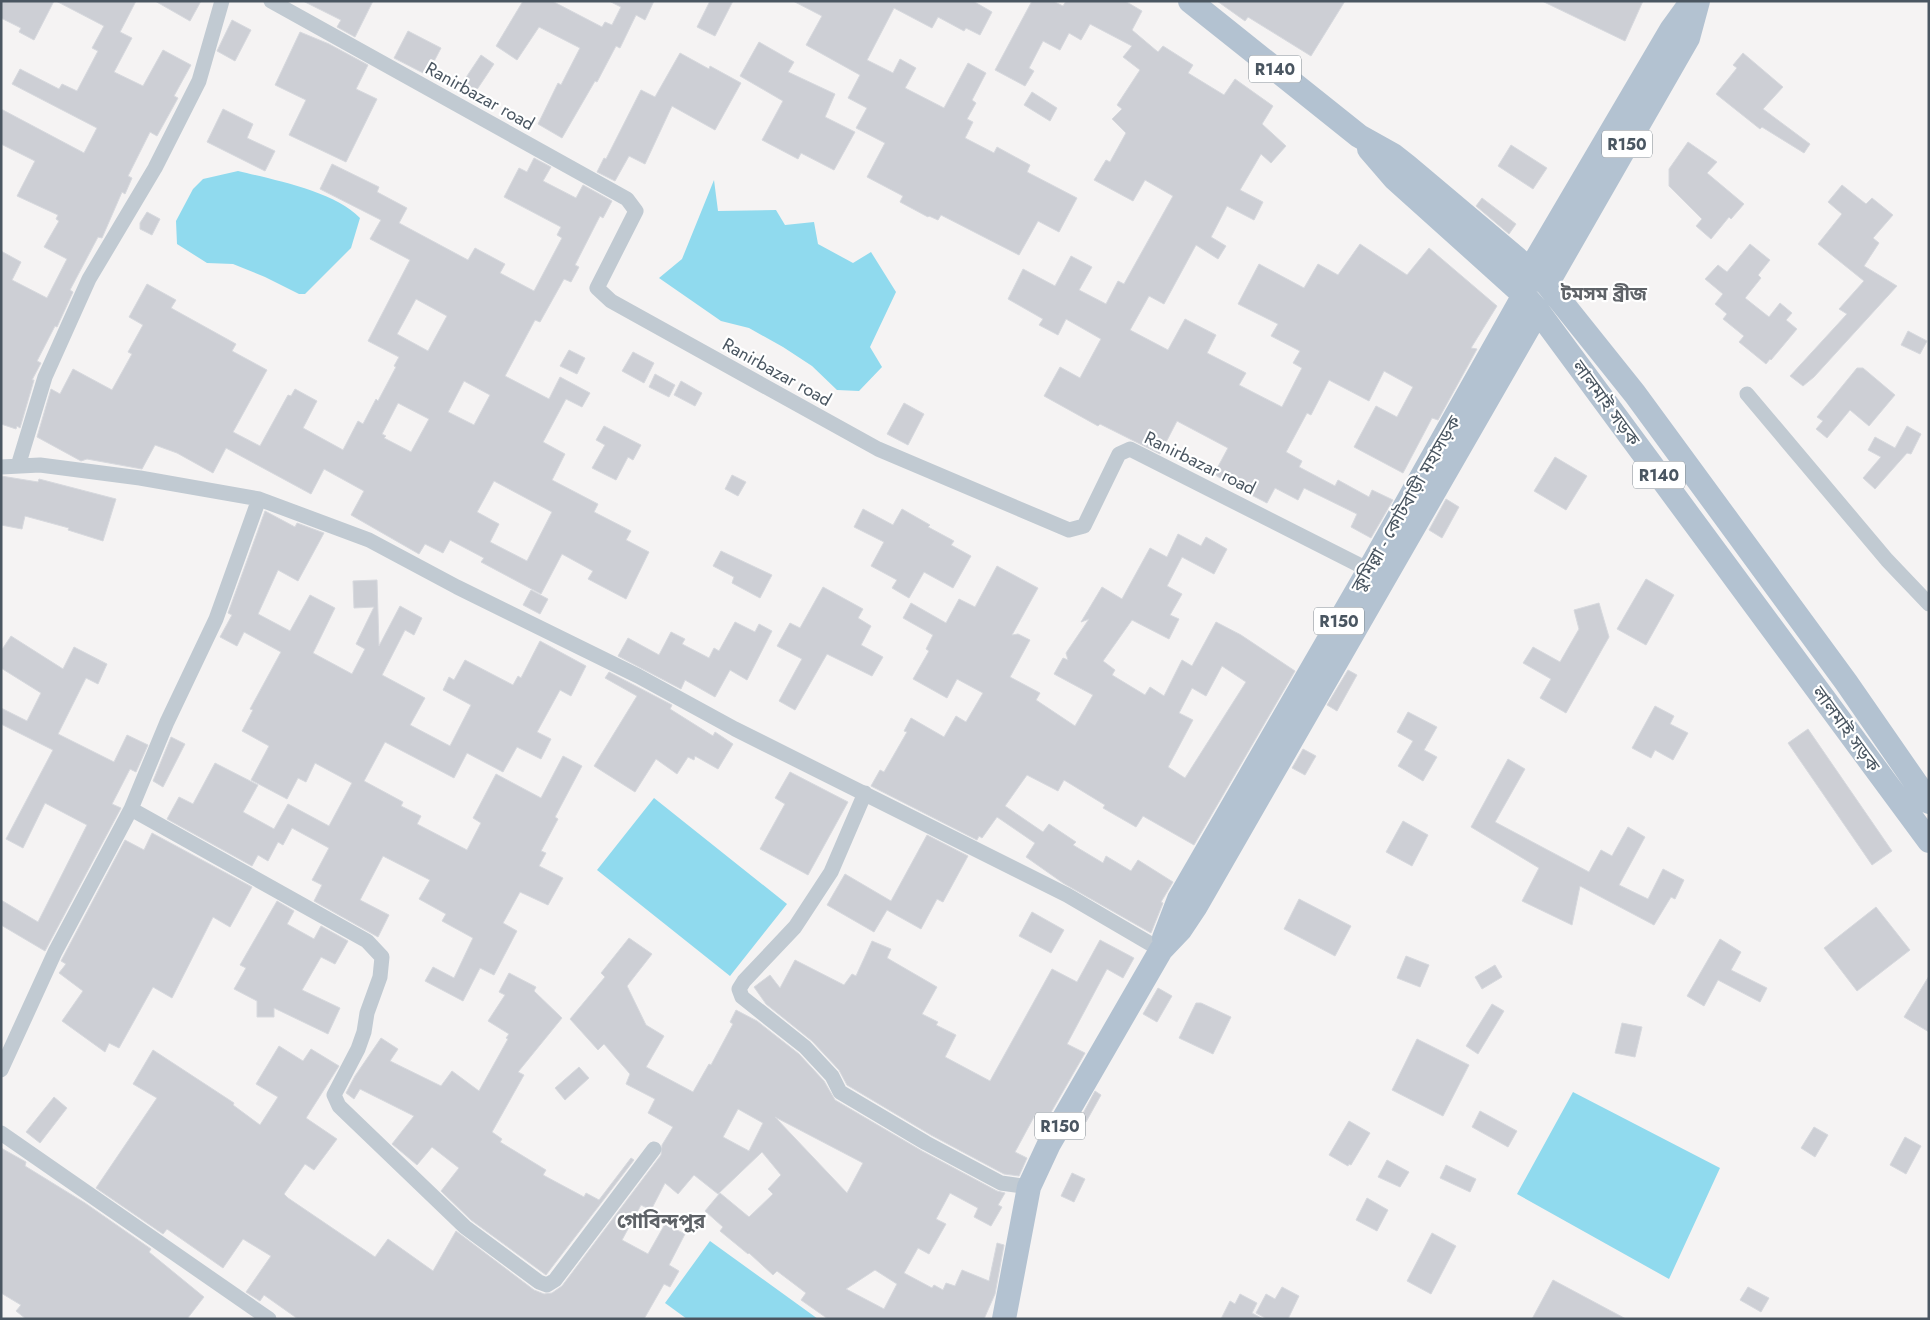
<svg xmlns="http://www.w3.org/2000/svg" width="1930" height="1320" font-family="Jost,'Noto Sans Bengali',sans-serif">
<rect width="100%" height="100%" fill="#f5f3f3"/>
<!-- water -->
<path fill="#90daee" d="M238,171C274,180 334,191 360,218L351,248L305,294H299L265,277L233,264L207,263L177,244L176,221L193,189L203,179Z
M714,180L718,211L776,210L785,225L814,222L818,244L853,263L871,252L896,292L870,347L882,367L859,391L837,390L812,366L783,347L749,328L721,321L659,278L682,259Z
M654,798L787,904L730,976L597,870Z
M1573,1092L1720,1168L1669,1279L1517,1194Z
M710,1241L818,1319H687L665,1303Z"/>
<!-- building -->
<path fill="#cdcfd5" stroke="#d7d9de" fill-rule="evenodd" d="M1,1H54L34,40L19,32L21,28L1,18Z
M56,1H136L120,32L132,38L114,72L143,86L163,50L191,65L174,96L178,98L157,136L150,132L128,176L132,178L125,194L122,192L102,238L98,237L70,290L73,292L57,327L55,326L37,361L41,363L32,380H34L20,428L17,426L16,429L1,424V251L21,262L12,280L47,298L67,259L44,247L59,221L56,219L58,215L17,196L35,161L1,144V109L84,153L97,128L12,84L20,69L59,89L62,84L77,91L98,51L92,48L104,26Z
M155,1H201L190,21Z
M303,1H373L355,37L337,27L341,20Z
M523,1H552L602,27L605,22L612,25L621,7L609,1H654L645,20L636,15L620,48L616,46L597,82L595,81L562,138L538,124L558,83L561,85L580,48L539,27L517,60L496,46Z
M710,1H733L715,36L697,27Z
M793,1H973L992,12L980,35L966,28L964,31L938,17L932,28L894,8L867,60L893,73L900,59L916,68L905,88L944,108L968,63L986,73L972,100L976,103L967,119L973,122L965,138L994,153L997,147L1030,165L1027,172L1077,198L1059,232L1038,221L1019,255L941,215L938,220L929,216L928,217L900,202L903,196L867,177L885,143L856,128L867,108L848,98L860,75L806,45L822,16Z
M1032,1H1053L1063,6L1066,1H1125L1142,11L1132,30L1158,52L1163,46L1193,65L1188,73L1224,95L1235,79L1273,106L1262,124L1286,146L1271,163L1261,154L1240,190L1263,202L1254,220L1227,206L1211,237L1226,246L1218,259L1196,245L1164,304L1149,296L1130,330L1168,350L1185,319L1216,335L1207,353L1246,373L1239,385L1282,407L1302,368L1293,363L1300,351L1271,336L1278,324L1238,304L1259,264L1304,288L1318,264L1338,275L1360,244L1407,275L1429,248L1497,306L1471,348L1477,349L1438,420L1432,418L1403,473L1354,447L1376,406L1397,417L1413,387L1384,371L1369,401L1329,380L1311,415L1307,413L1286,452L1302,461L1299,467L1335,486L1338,480L1369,497L1372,490L1393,500L1371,538L1351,527L1357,514L1304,488L1298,500L1275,488L1267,503L1226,482L1214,474L1228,448L1177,421L1160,454L1100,424L1098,426L1044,396L1060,367L1080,378L1101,339L1066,319L1058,335L1039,325L1043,319L1008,299L1023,269L1055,286L1071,256L1092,267L1079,290L1106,304L1118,281L1124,284L1173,196L1145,180L1133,201L1094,180L1106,160L1110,162L1126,133L1112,119L1122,109L1117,105L1140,70L1123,57L1132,46L1090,24L1081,40L1069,33L1060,50L1043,41L1029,68L1034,71L1025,86L995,70Z
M1217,1H1345L1311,56L1248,17L1245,21Z
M1542,1H1643L1625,41Z
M232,20L251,30L235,61L217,51Z
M408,31L441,48L427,75L394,58Z
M300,32L329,44L368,65L356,89L377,99L346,162L289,135L306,100L275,85Z
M759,42L794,62L788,72L835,94L825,117L855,132L834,170L801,153L798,159L762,140L783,101L740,76Z
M680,53L709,69L710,66L741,83L715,130L672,106L645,164L629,156L615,181L597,172L604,158L606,159L641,90L655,97Z
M1743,53L1783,87L1763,109L1810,144L1804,153L1762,127L1760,129L1716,94L1737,68L1733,65Z
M481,55L494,64L474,94L461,85Z
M1032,92L1057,108L1050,121L1024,105Z
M223,109L253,124L247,138L275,151L265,171L207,142Z
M1688,142L1717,162L1707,173L1744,204L1731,219L1729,217L1711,239L1696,226L1702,219L1669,186V169Z
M1511,145L1547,168L1533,189L1498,166Z
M534,158L551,167L543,181L576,198L583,185L612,201L603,218L600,216L575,265L579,267L571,282L564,279L540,322L535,320L505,376L549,399L560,377L590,393L582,407L566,399L543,442L565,454L552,480L598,504L594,512L631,531L626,540L649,552L626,599L588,579L593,571L562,554L541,594L481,562L484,558L450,540L443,553L425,544L419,554L351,515L364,491L324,469L311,494L226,448L213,473L177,453L155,445L142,469L87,459L81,461L37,437L51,389L60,394L73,369L112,390L132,354L128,352L143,325L129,317L147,284L176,300L171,308L236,344L232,351L267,370L233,432L260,446L288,395L291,396L295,389L317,401L303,428L343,450L358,421L363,424L376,399L378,401L396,367L394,366L399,357L368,341L410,260L370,239L381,220L320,189L332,164L379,187L377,192L407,208L399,223L468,260L475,248L505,264L500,273L534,291L562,238L557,235L561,227L504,197L519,168L527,172ZM416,299L447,316L428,351L397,334ZM464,381L490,395L474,425L448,412ZM398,403L429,419L411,452L384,438L386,436L382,434ZM494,481L552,512L527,561L490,542L499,524L477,512Z
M1842,185L1866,204L1872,198L1893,215L1873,238L1879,243L1864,266L1897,286L1814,377L1803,386L1790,376L1847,314L1839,309L1864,281L1818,244L1842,214L1828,202Z
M1482,198L1516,224L1509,234L1476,206Z
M147,212L160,219L152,235L140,229V223Z
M1750,244L1770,260L1758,275L1761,278L1745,298L1769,317L1780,303L1792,313L1786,320L1797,329L1771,360L1770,359L1766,364L1739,342L1744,336L1723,319L1727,314L1715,304L1723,294L1705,279L1718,265L1727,272Z
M1908,331L1927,341L1920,354L1901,345Z
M569,350L585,358L577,374L560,366Z
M633,352L654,363L644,383L622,371Z
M1857,368H1863L1895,395L1869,426L1850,410L1827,438L1816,429L1823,421L1817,417Z
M655,374L675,385L669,397L649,387Z
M681,381L702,393L695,406L674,395Z
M904,403L924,414L908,445L887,434Z
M604,426L641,445L633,460L628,457L616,480L592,468L605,445L596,440Z
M1907,426L1921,434L1911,454L1907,453L1875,489L1863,478L1881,457L1868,450L1875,437L1895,448Z
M1555,457L1587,476L1566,510L1534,491Z
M732,475L746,482L738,496L725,489Z
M1,476L38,482L39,479L116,499L103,541L68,530L69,528L25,516L22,529L1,525Z
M1446,499L1459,507L1442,538L1429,530Z
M863,509L893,525L902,509L930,525L928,527L954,541L951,545L971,556L953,588L924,572L909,598L892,588L897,580L871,566L884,542L854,527Z
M265,511L295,527L297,523L324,533L298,581L278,570L258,614L290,631L310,595L335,608L313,653L352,674L365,649L356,644L374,607L354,608L353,581L377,580L379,646L400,606L422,618L414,635L405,630L382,675L425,698L410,725L450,746L471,705L443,690L449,677L454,680L465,660L513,685L518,676L521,678L540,641L586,666L571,696L560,690L537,732L551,739L541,759L517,747L503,772L467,753L454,778L385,742L364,781L403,802L401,806L421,816L417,824L467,850L481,823L473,818L496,774L541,798L563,756L582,766L555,817L558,819L541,851L546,853L539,866L563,878L548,905L520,892L503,923L517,931L494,975L480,968L463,1001L425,981L433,967L454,978L473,938L442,921L446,914L419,899L430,880L383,856L360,900L389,915L378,937L314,901L322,885L312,880L329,848L292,828L283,845L278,842L268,861L258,855L252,866L167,819L179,797L193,804L215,763L258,785L243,812L274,829L288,804L329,826L352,783L315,763L306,782L298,778L287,799L251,780L269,746L242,731L253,710L250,709L281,652L244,632L237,646L220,637L232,615L228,613Z
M1178,534L1201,546L1206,537L1227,549L1214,574L1182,557L1167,586L1182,594L1170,615L1179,619L1169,639L1132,620L1103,661L1115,670L1112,675L1145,695L1150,687L1164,696L1182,660L1192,666L1216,622L1241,635L1295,671L1194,845L1143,816L1136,827L1103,808L1105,805L1064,780L1058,791L1027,775L1005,806L1043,832L1049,824L1076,842L1073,845L1103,863L1106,856L1131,871L1138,860L1173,882L1161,902L1163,903L1151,933L1063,883L1026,857L1035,843L997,817L982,838L979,836L977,840L871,786L880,770L884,772L907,732L904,731L911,718L944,737L956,716L966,722L983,693L957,679L947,698L913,679L929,651L926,649L933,635L903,618L911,603L946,623L959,599L975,607L997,566L1038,588L1012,635L1018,634L1030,640L1010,677L1040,693L1036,700L1075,726L1093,695L1054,674L1063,658L1068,660L1066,653L1089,619L1081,622L1102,587L1122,599L1150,548L1167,557ZM1222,666L1246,682L1185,778L1168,767L1193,720L1179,713L1192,688L1206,696Z
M721,551L772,575L760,598L732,583L734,577L713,566Z
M1646,579L1674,595L1646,645L1617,629Z
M823,587L863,609L858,618L871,626L861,645L883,657L872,676L827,654L795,710L779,701L802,659L777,646L790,623L800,628Z
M531,590L548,599L540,614L523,605Z
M1599,603L1609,637L1566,713L1540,698L1551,679L1523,663L1533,647L1560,662L1579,629L1574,610Z
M735,622L755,632L759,624L772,631L747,680L730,670L715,697L685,680L681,689L618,656L628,638L659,655L671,632L685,639L682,644L709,658L714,648L719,651Z
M11,636L63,669L74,647L107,664L98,684L86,678L58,734L114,762L127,735L148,745L136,772L130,769L112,804L121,808L45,951L1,925V900L38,922L87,825L45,803L23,848L6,839L53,750L1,724V708L27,721L41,693L1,668V651Z
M1348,670L1357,675L1337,711L1327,705Z
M609,672L672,705L670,709L713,736L715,732L733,744L718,769L695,756L694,760L688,757L677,774L656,759L635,792L594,766L637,696L605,678Z
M1655,706L1674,716L1670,724L1688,733L1673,760L1655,750L1651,758L1632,748Z
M1408,712L1437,727L1424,750L1437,757L1423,781L1398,766L1413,741L1397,732Z
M1808,729L1892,851L1872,865L1788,743Z
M171,737L185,744L163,787L153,781Z
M1303,749L1316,756L1305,775L1292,768Z
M1508,759L1525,769L1495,822L1589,872L1601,850L1612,856L1628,827L1645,837L1619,885L1648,899L1663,869L1684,880L1675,899L1671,897L1654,925L1580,886L1572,925L1522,901L1539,868L1471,827Z
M790,772L848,802L808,875L760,849L785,804L775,798Z
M1403,821L1428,835L1412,866L1386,852Z
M152,833L252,887L230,927L213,917L172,998L153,987L119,1048L109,1043L105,1052L62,1021L83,991L59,973L66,964L61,961L125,840L144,850Z
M927,835L968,856L943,902L937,899L921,929L887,910L874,932L827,905L845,874L891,901Z
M1299,899L1351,926L1335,956L1284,929Z
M277,901L294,911L287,924L314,939L321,926L348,941L335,964L321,957L302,990L340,1008L328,1034L274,1008V1017H257V1001L234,989L246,968L240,965Z
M1876,907L1910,950L1857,991L1824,948Z
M1032,912L1064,930L1051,953L1019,936Z
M629,938L652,954L627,986L646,1025L664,1036L646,1067L693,1092L709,1064L711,1065L733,1024L730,1022L736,1010L757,1021L799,1054L824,1081L835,1100L922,1151L997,1191L1005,1193L998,1205L1002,1207L991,1226L974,1217L978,1208L950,1193L936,1219L946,1224L929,1254L918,1248L904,1273L932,1288L934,1285L943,1290L946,1283L955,1286L962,1270L989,1281L997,1243L1004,1245L995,1294L984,1319H828L801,1300L806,1293L777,1271L773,1275L749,1253L748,1254L720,1231L723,1227L705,1211L720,1193L749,1217L773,1194L768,1189L781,1175L762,1152L718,1194L694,1175L678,1194L665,1183L651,1210L641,1205L622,1240L648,1254L665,1224L685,1234L669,1265L679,1271L670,1287L664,1284L644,1319H298L264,1295L260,1301L246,1292L271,1256L243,1239L223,1268L167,1229L163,1234L96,1188L157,1098L133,1084L153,1050L234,1103L233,1105L260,1125L278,1097L256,1084L279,1046L303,1061L311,1049L339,1066L306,1118L337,1139L314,1170L305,1164L284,1194L288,1198L375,1257L388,1239L433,1271L456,1231L534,1290L544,1294L552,1293L562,1286L661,1155L662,1145L673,1127L648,1113L655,1099L626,1084L630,1074L604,1044L598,1050L570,1019L605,977L601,973ZM738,1109L763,1123L749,1151L723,1137ZM775,1117L863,1163L847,1193ZM875,1270L897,1284L884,1309L846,1289Z
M1720,939L1741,952L1731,970L1767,988L1760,1002L1718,980L1704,1006L1687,996Z
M1100,940L1134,958L1123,978L1107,969L1067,1044L1085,1053L1046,1121L1035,1115L1015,1152L1027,1158L1019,1176L1004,1174L931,1135L847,1085L839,1070L812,1041L766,1004L754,987L770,975L780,988L795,960L844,985L852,974L856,976L872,941L891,949L887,958L937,987L922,1014L938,1022L936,1025L956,1035L945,1057L990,1081L1052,969L1077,982Z
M1406,956L1429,965L1420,987L1397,978Z
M1495,965L1502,977L1482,989L1475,977Z
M509,973L536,987L534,991L562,1018L518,1072L524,1075L492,1132L502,1139L500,1142L546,1170L543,1175L584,1197L586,1193L599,1200L631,1158L634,1160L546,1275L471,1220L441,1191L459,1168L432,1147L417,1165L392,1144L414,1116L360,1089L354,1099L346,1093L355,1076L381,1038L398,1049L390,1061L441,1086L452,1071L479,1091L508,1039L506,1038L509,1034L488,1021L505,995L499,992Z
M1929,976V1032L1904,1017Z
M1158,988L1172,996L1157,1022L1143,1014Z
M1196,1003H1201L1231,1017L1213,1054L1179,1038Z
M1492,1004L1504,1011L1478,1054L1466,1046Z
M1622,1023L1642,1027L1635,1057L1615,1053Z
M1417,1039L1469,1065L1443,1116L1392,1090Z
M579,1067L589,1078L565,1100L555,1088Z
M1095,1091L1101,1095L1086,1122L1080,1119Z
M54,1097L67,1108L40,1143L26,1132Z
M1480,1111L1517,1131L1508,1147L1472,1127Z
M1349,1121L1370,1133L1351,1165L1349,1164L1348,1166L1329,1155Z
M1814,1127L1828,1135L1815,1157L1801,1148Z
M1905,1137L1921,1146L1906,1174L1890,1165Z
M1,1148L26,1162L25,1166L85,1203L151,1249L149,1252L204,1297L187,1319H26L16,1311L21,1305L1,1293Z
M1387,1160L1409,1172L1400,1187L1378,1177Z
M1446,1165L1476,1179L1470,1192L1440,1178Z
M1072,1173L1085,1179L1074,1202L1061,1196Z
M1367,1198L1388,1210L1377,1231L1356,1220Z
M1432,1233L1456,1246L1431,1294L1407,1281Z
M1553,1280L1626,1319H1532Z
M1282,1287L1299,1296L1288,1319H1267L1256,1313L1266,1294L1275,1299Z
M1748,1287L1769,1298L1761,1312L1740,1300Z
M1240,1294L1257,1303L1252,1313L1263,1319H1221L1230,1301L1235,1304Z"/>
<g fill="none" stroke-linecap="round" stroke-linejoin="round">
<!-- minor -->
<path stroke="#c1cad2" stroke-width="15" d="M271,1L627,199L636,211L597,288L611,301L878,449L1069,530L1084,526L1119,454L1130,449L1369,570
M1747,394L1887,560L1929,604
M18,466L45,377L89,279L155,168L199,81L222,1
M1,467L40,465L140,478L259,499L369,540L457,587L638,676L735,729L1067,895L1161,950
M865,793L831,872L795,927L744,981L739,989L742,997L805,1047L832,1076L840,1092L926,1143L1001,1183L1029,1187
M131,809L367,941L382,957L380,977L367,1013L364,1032L358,1049L334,1095L339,1106L465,1227L539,1282L547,1285L555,1280L654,1149
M1,1070L55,952L131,809L167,722L216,619L259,499
M1,1133L269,1319"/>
<!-- primary -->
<path stroke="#b3c2d1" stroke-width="24" d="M1190,1L1359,136L1393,155L1407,166L1547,284L1635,394L1846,682L1929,802
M1369,149L1394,178L1524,295L1538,311L1929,841
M1531,268L1671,30L1692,1
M1547,284L1688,38L1698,1
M1164,938L1179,899L1369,570L1524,295
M1004,1319L1029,1187L1049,1144L1161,950L1180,930L1196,906L1538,311"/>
</g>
<g text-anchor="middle" stroke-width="4.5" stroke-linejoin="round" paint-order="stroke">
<!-- shield labels -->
<g fill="#fff" stroke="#808990" stroke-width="1">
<rect x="1249" y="55.5" width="52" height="27" rx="4"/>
<rect x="1602" y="130.5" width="50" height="27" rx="4"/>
<rect x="1633" y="461.5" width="52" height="27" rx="4"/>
<rect x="1314" y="607.5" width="50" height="27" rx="4"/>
<rect x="1035" y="1112.5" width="50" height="27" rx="4"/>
</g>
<g font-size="16" font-weight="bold" fill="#4a5661">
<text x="1275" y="75">R140</text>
<text x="1627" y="150">R150</text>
<text x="1659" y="481">R140</text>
<text x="1339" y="627">R150</text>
<text x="1060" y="1132">R150</text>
</g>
<!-- street labels -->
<g font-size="18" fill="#4a5661" stroke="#fff">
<text transform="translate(480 96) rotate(29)" y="6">Ranirbazar road</text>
<text transform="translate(777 372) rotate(29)" y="6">Ranirbazar road</text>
<text transform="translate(1606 403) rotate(54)" y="6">লালমাই সড়ক</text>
<text transform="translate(1200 463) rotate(26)" y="6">Ranirbazar road</text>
<text transform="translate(1406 504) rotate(-60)" y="6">কুমিল্লা - কোটবাড়ী মহাসড়ক</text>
<text transform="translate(1846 729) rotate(54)" y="6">লালমাই সড়ক</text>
</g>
<!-- neighbourhood labels -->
<g font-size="19" font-weight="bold" fill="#5f6368" stroke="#fff">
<text x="1604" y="300">টমসম ব্রীজ</text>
</g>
<!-- quarter labels -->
<g font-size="20" font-weight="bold" fill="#5f6368" stroke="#fff">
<text x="661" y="1228">গোবিন্দপুর</text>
</g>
</g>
<!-- border -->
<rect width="1930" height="1320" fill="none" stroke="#4a5661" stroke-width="5"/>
</svg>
